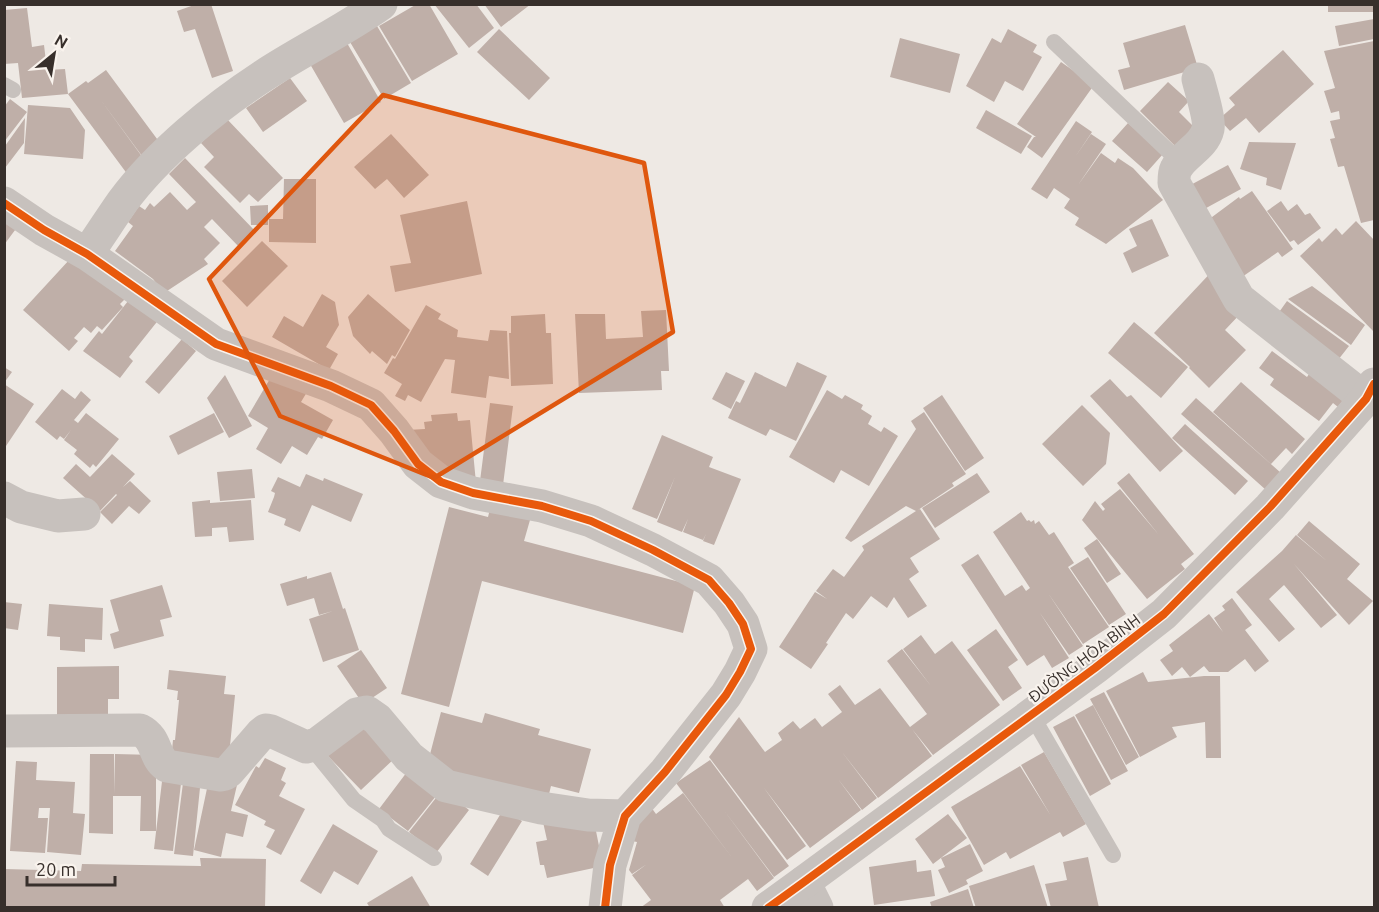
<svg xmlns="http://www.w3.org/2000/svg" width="1379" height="912" font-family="Ubuntu,sans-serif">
<rect width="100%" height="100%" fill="#eee9e4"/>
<!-- building -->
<path fill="#bfafa8" d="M197,4H211L233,71L212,78L195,29L184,32L177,11Z
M417,4H429L458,54L412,81L379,26Z
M434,4H476L494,28L469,48Z
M484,4H531L501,27Z
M1328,4H1374V12H1328Z
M27,8L32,47L44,45L47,70L65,69L68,94L22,98L18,63L4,64V10Z
M1374,19V39L1339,46L1335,26Z
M1185,25L1198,68L1124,90L1118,70L1130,67L1123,43Z
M377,26L411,83L384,99L350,42Z
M499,29L550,78L529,100L477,52Z
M1008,29L1037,45L1033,52L1042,57L1023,91L1005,81L994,102L966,86L992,38L1001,43Z
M900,38L960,54L950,93L890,77Z
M1374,41V220L1361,223L1344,166L1338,167L1330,139L1335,138L1330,121L1340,119L1339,111L1331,113L1324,91L1335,88L1324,51Z
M347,43L381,102L344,123L310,64Z
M1283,50L1314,84L1259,133L1246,118L1230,131L1219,119L1235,105L1229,98Z
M1061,62L1094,85L1042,158L1027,147L1034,137H1036L1017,124Z
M106,70L163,147L145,160L100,99L146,162L128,175L68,94L86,81L88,83Z
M290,78L307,101L263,132L246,108Z
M1168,82L1189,101L1179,112L1196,129L1177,148L1140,111Z
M10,99L27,112L4,142V107Z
M28,105L70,108L85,130L83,159L24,154Z
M986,110L1032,136L1021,154L976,128Z
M25,118L24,143L5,168V146Z
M226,118L283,178L258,202L249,194L240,203L204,167L214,157L201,143Z
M1076,121L1092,132L1075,157L1091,134L1106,144L1078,185L1101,153L1115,163L1118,158L1133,168L1163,200L1106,244L1075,225L1079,218L1064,208L1070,199L1054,188L1047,199L1031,189Z
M1128,123L1163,154L1147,172L1112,141Z
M391,134L429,175L404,198L387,179L375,189L354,167Z
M1249,142L1296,143L1281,190L1266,185L1267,178L1240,169Z
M185,158L256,232L240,248L212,219L204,227L220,243L204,259L208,264L164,293L153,279L115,251L133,226L128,222L139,206L145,210L150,203L154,207L170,192L187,210L196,202L169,174Z
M1228,165L1241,189L1197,213L1183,189Z
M284,179H316V243L269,242V219H283Z
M1252,191L1293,249L1282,257L1278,252L1242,277L1204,223L1239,197L1240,199Z
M467,201L482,274L395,292L390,266L411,263L400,215Z
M1281,201L1288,211L1297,204L1305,215L1310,213L1321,228L1298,245L1294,240L1290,242L1267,211Z
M268,205V225H251L250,206Z
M4,217L18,226L4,245Z
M1152,219L1169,256L1132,273L1123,253L1137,246L1129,229Z
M1356,221L1374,240V332L1300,256L1319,238L1322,242L1336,228L1342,235Z
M262,241L288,266L247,307L222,281Z
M70,259L128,296L120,304L123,307L102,330L97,326L91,333L84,327L74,338L78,341L69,351L23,310Z
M1217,266L1242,312L1225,330L1246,350L1209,388L1189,368L1190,367L1154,333Z
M1312,286L1365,325L1351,345L1288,299Z
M322,294L335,302L339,325L326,347L338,354L329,370L272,337L284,316L303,327Z
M368,294L410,330L395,357L392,355L387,364L372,351L370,354L353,336L348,317Z
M132,296L160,318L129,357L133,361L120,378L83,351L99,331L102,334Z
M1287,301L1349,346L1338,360L1277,315Z
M426,305L441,314L438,319L458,330L457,337L488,341L490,330L507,331L509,379L489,376L486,398L451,393L455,360L445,359L421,402L408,395L405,401L395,396L402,384L384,373L393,358L395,359Z
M666,310L669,371H661L662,390L579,393L575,314H605L606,339L643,337L641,311Z
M545,314L546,333H551L553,384L511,386L509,333H511V316Z
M1134,322L1188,367L1161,398L1108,353Z
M182,339L196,351L159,394L145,382Z
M1272,351L1307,377L1317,363L1351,389L1338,407L1333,403L1319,421L1270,385L1274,379L1259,368Z
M797,362L827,376L796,441L770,429L766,436L728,418L736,401L740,403L755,372L786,387Z
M4,367L12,372L4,383Z
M274,372L307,392L301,402L333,420L322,439L318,437L307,455L292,446L281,464L256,449L268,428L248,416Z
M726,372L745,381L731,409L712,399Z
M225,375L252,426L229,438L207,398Z
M1110,379L1127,397L1131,395L1183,451L1160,472L1090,396Z
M1241,382L1305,439L1292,454L1286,448L1271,464L1213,412Z
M4,384L34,404L4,449Z
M62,389L75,399L81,391L91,400L74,420L78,423L86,413L119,439L96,467L93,464L90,468L74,454L77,450L64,440L71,430L64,439L60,436L57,440L35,422Z
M827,390L842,399L845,395L863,405L861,409L872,416L868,424L881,432L884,427L898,436L869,486L841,470L834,483L789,457Z
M942,395L984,458L965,471L923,408Z
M1196,398L1281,473L1266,490L1181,414Z
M490,403L513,406L503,485L480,481Z
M1082,405L1110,433L1106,464L1083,486L1042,444Z
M924,412L966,474L952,483L954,486L918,510L920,509L940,539L910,558L919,572L909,579L927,606L908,618L894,597L887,608L871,596L853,619L846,613L826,643L828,644L811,669L779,647L815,592L827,599L816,591L833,569L844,577L864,550L862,546L916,511L906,506L851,542L845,538L916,429L911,421Z
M214,413L224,432L178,455L169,436Z
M457,413L458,421L470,420L476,483L443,474L407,430L425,429L424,422L432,421L431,415Z
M1185,424L1248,481L1235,495L1172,438Z
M662,435L713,457L709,467L741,479L714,545L703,541L706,534L703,540L683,532L688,519L682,532L657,522L675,477L657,519L632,509Z
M112,454L135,474L123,487L130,481L151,501L139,514L129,506L112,524L100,512L117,495L116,494L100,511L63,478L76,464L90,477Z
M252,469L255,498L220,501L217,472Z
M977,473L990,492L935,528L922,508Z
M1129,473L1194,554L1181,564L1185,569L1147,599L1082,520L1095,501L1103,511L1105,509L1101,504L1120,489L1159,535L1117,483Z
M306,474L323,481L324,478L363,494L351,522L312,505L300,532L284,525L286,519L268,512L274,497L275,493L271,491L278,477L300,487Z
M210,500V503L251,500L254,540L229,542L227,527L212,528V536L195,537L192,502Z
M449,507L488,517L490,509L530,520L524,541L695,586L683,633L482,581L449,707L401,694Z
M1021,512L1027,521L1029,520L1031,522L1034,520L1035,524L1039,521L1049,535L1054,532L1074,563L1068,567L1109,627L1083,644L1048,593L1083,646L1069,655L1040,613L1069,658L1052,668L1044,655L1027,666L961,565L978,554L1005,596L1022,585L1026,591L1030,588L993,532Z
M1309,521L1360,564L1347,579L1373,601L1349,625L1294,564L1337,615L1321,628L1284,585L1269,599L1295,629L1279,642L1236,592L1282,551L1296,535L1328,562L1297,535Z
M1097,539L1121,574L1107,583L1084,548Z
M1088,557L1126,614L1109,625L1070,568Z
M331,572L343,609L345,608L359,650L323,662L309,619L333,611L319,615L314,598L287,606L280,584L307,576V579Z
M162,585L172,617L160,620L164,636L114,649L110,634L119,631L110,600Z
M1232,598L1252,625L1245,630L1269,661L1255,672L1245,659L1228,672H1209L1204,666L1190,677L1182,667L1172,676L1160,660L1173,651L1169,645L1209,614L1223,632L1214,618L1225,610L1222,606Z
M4,602L22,604L18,630L4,628Z
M49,604L103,608L102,640L85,639V652L60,650V637L47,636Z
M996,629L1018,660L1008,667L1022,688L1003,701L967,650Z
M921,635L935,654L952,641L1000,705L933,755L912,729L932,756L878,798L842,752L877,798L862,810L838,779L861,810L810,848L764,788L806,846L787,860L709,757L739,717L765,752L782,740L778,733L793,721L800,729L815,718L822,727L842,712L828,694L840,685L855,705L880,688L910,727L927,714L887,661L902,649L931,686L903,649Z
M361,650L387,688L363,704L337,666Z
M119,666V699H108V719H57V667Z
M169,670L226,676L224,694L235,695L230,746L236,759L171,760L173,740H175L179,700H177L178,691L167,689Z
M1143,672L1148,682L1204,676H1220L1221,758H1206L1205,722L1172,727L1177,737L1140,757L1106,691Z
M1104,692L1139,757L1126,765L1090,699Z
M1093,705L1128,771L1111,780L1075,715Z
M441,712L482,723L485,713L540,729L538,735L591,749L579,793L551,786L547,802L447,774L428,762Z
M1074,716L1111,784L1090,796L1053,727Z
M361,722L396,757L361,790L327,755Z
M1044,752L1086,824L1063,837L1060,832L1010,859L1006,852L984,865L951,807L1020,766L1051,816L1021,765Z
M90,754H114V794L115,754L156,755V831H140L141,796H113V834L89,833Z
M265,758L286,768L281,780L286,783L279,796L305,809L281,855L266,847L275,830L264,825L266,821L235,805L256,766L259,768Z
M710,760L789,866L774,877L723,809L774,878L757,891L748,879L720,900L725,908H640L651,900L632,875L647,864L632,874L629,870L637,842L632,841L648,803L656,814L683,793L733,859L676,783Z
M16,761L37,762L36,780L75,782L73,813L85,814L81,855L47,852L50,808H39L38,818H48L45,853L10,851Z
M410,768L440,791L408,831L379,809Z
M163,773L182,775L173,851L154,849Z
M184,775L201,778L193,856L174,854Z
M209,779L237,785L231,811L248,815L243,837L226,833L221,857L194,850Z
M443,789L469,810L436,853L409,832Z
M503,810L522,821L488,876L470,864Z
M541,813L595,826L603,866L547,878L544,865H540L536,842L547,840Z
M948,814L967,838L933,864L915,839Z
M333,824L378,851L358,885L334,871L321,894L300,881Z
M970,844L983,871L966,880L968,884L949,893L938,870L945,867L941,858Z
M1088,857L1099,908H1051L1045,884L1067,880L1063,862Z
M200,858L266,859L265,908H4V869L81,871L82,864L201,866Z
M916,860L917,872L931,870L935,896L874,905L869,867Z
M1034,865L1048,908H976L969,886Z
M412,876L431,908H370L367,903Z
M968,889L974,908H932L930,902Z"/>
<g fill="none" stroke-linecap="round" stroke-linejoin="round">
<!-- service -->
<path stroke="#c7c1bd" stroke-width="16" d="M1054,42L1180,162
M4,85L13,90
M1031,714L1113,855
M311,747L354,800L383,820L389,829L434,858"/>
<!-- minor -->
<path stroke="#c7c1bd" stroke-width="33" d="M1198,79C1201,91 1210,119 1208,129C1204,147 1183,154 1176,169C1174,173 1174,178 1174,183L1239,299L1366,399
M4,203L44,230L87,254L216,344L331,386L371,405L394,431L418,464L441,482L473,493L542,506L591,521L653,550L709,580L729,603L743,624L751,649L740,672L726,695L665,772L625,816L610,865L605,908
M87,254C99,237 111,218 123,201C158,154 214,108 263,76C301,51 343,31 381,4
M4,498L21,507L58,516L84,514
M4,731L140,730C158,739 153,757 167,766L220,775L225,774L229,771L261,734L266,730L271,731L306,747L317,744L357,714L367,712L377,719L409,757L446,786L541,808L588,815L625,816
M804,882L817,908"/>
<!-- tertiary -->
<path stroke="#c7c1bd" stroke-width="33" d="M768,908L804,882L1095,668L1164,614L1270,507L1366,399L1374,384"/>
<!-- cycleway casing -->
<g stroke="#f9f3ed" stroke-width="11">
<path id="cycleway" d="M4,203L44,230L87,254L216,344L331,386L371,405L394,431L418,464L441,482L473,493L542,506L591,521L653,550L709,580L729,603L743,624L751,649L740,672L726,695L665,772L625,816L610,865L605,908
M768,908L804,882L1095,668L1164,614L1270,507L1366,399L1374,384"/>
</g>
<!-- cycleway -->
<use href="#cycleway" stroke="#e8590c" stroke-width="8"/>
</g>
<!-- marked area -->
<path fill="#df570e" fill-opacity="0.2" stroke="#df570e" stroke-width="4.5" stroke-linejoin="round" d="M383,95L644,163L673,332L434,478L280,416L209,279Z"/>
<g text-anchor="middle" stroke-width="4.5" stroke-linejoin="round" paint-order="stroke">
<!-- street labels -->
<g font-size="16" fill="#372f2b" stroke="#f9f3ed">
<text transform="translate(1084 658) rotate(-37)" y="6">ĐƯỜNG HÒA BÌNH</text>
</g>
</g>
<!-- border -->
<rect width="1379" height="912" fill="none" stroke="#372f2b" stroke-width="12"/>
<!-- north arrow -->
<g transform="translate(54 54) rotate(30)" stroke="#f9f3ed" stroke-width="4.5" paint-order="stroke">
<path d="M0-4.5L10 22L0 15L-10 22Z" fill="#372f2b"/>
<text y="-9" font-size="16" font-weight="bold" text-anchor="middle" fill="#372f2b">N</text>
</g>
<!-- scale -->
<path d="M27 876v9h88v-9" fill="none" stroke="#372f2b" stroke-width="3"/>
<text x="36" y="876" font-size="18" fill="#372f2b" stroke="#f9f3ed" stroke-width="4.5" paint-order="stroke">20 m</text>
</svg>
